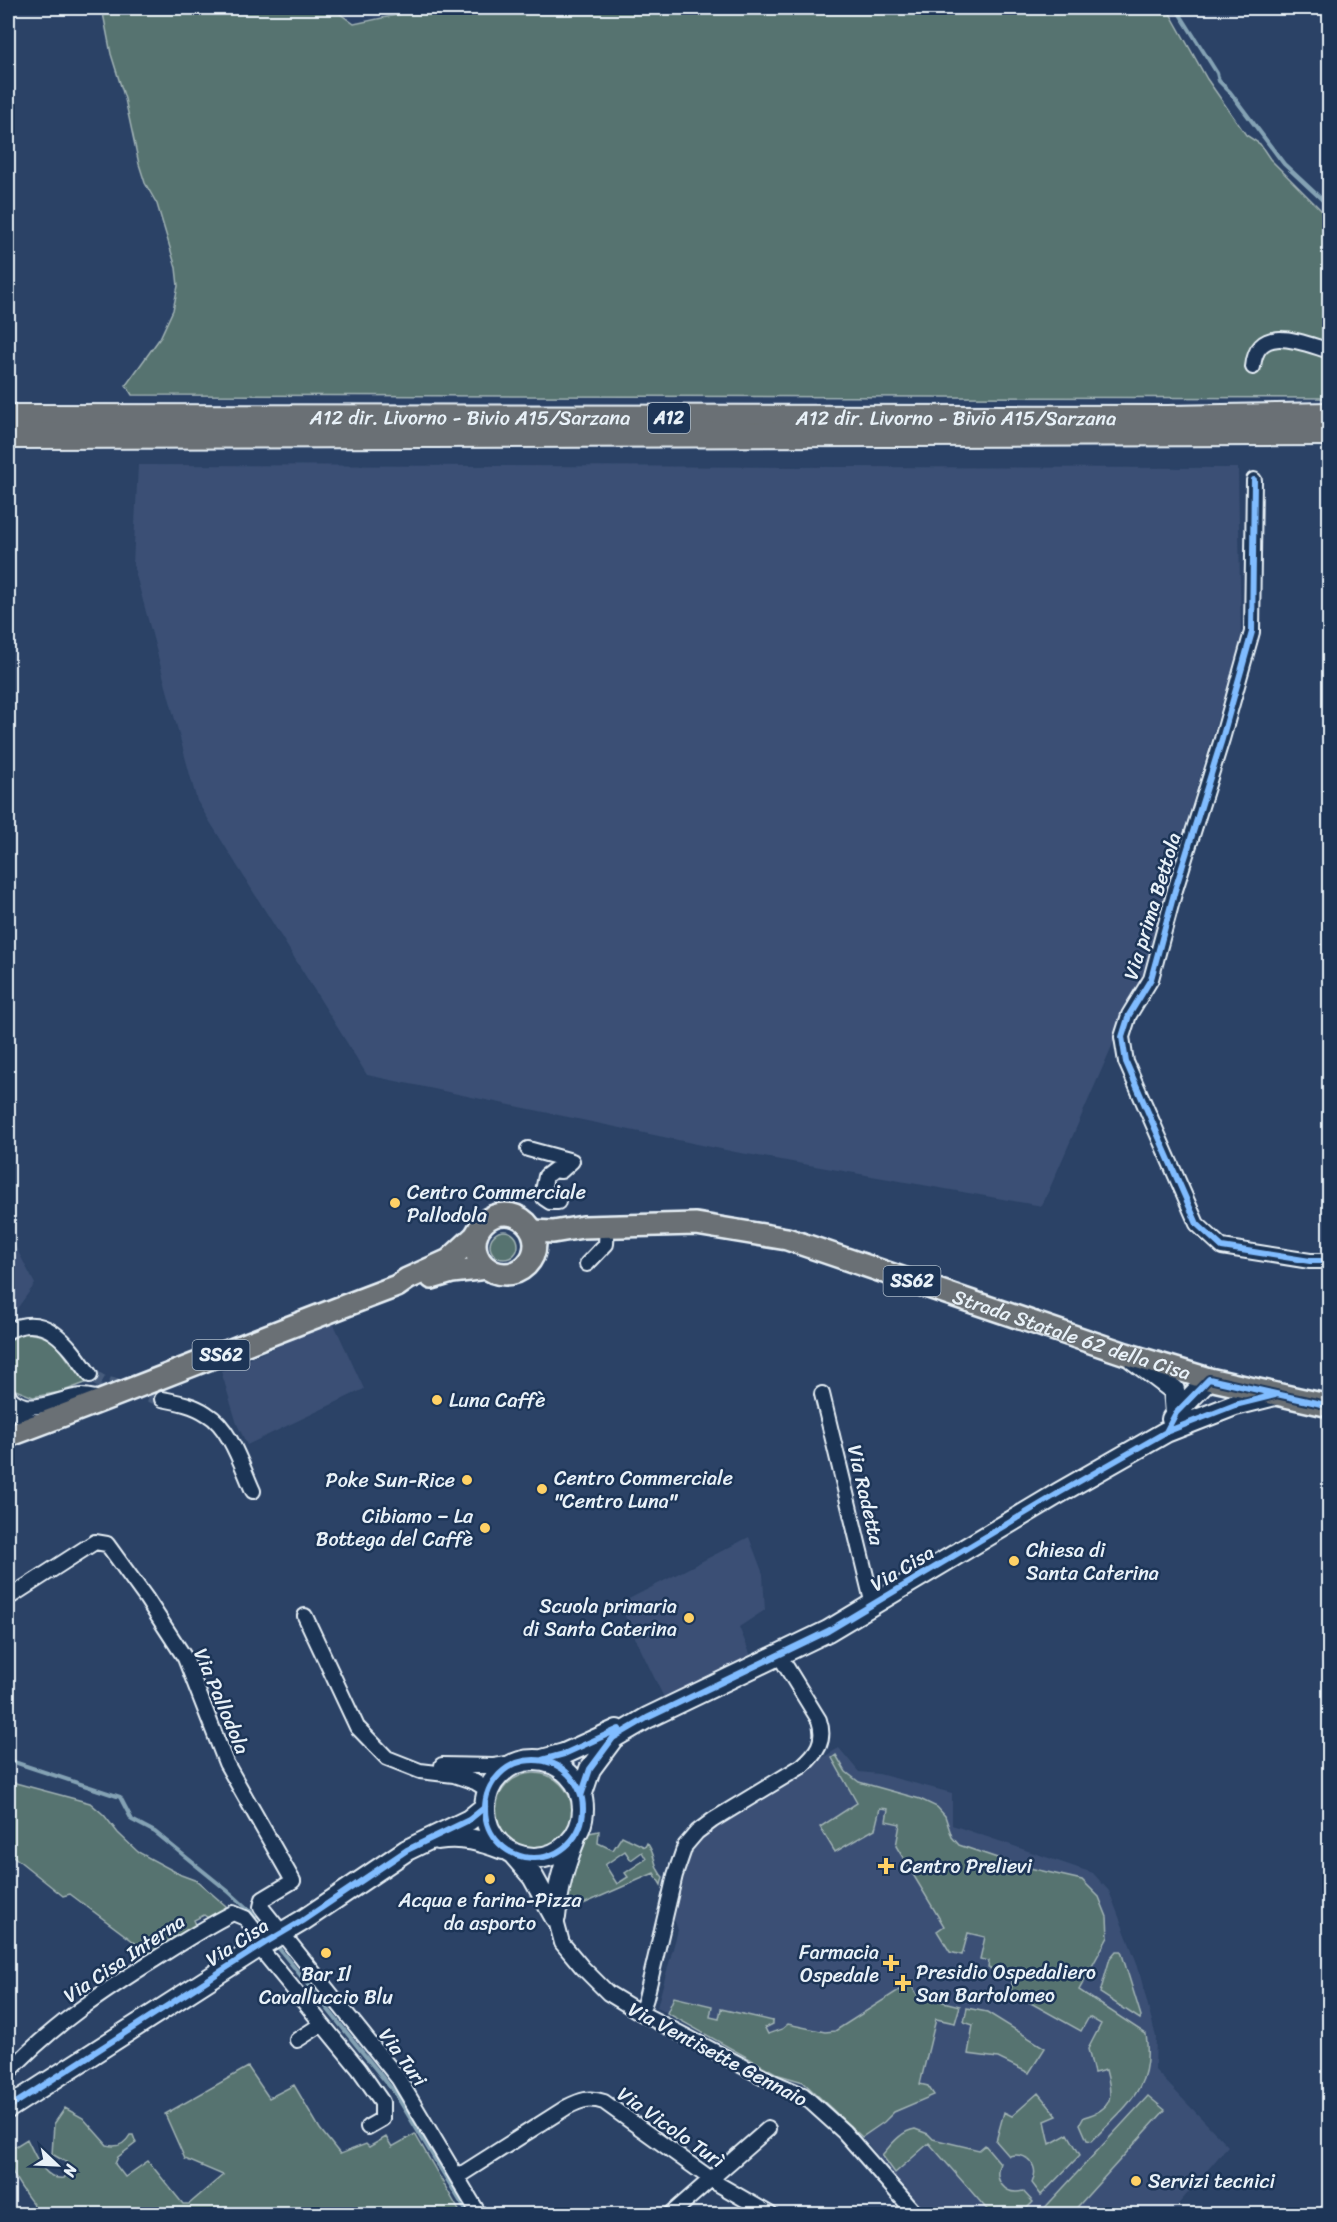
<svg xmlns="http://www.w3.org/2000/svg" width="1337" height="2222" font-family="Sriracha,sans-serif">
<rect width="100%" height="100%" fill="#2b4266"/>
<filter id="ink" filterUnits="userSpaceOnUse"><feTurbulence type="fractalNoise" baseFrequency=".0167" numOctaves="2"/><feDisplacementMap in="SourceGraphic" scale="12" xChannelSelector="R" yChannelSelector="G"/><feConvolveMatrix kernelMatrix="1 2 1 2 8 2 1 2 1" color-interpolation-filters="sRGB"/></filter>
<g filter="url(#ink)">
<!-- built -->
<path fill="#3a4f74" d="M138,465L1238,468L1241,641L1177,853L1147,966L1042,1206L735,1152L367,1075L197,801L133,564Z
M8,1232L35,1284L8,1321Z
M333,1322L364,1389L247,1445L237,1424L221,1371Z
M749,1537L763,1574L765,1610L739,1627L751,1656L664,1698L619,1604Z
M839,1748L859,1772L879,1774L952,1793V1825L1093,1873L1109,1891L1137,1963L1156,2037L1155,2070L1228,2146L1170,2214H926L862,2137L803,2082L779,2075L657,2007L678,1930L674,1919L689,1858L695,1847L705,1835L796,1773Z"/>
<!-- green -->
<path fill="#577370" stroke="#a0b2b4" stroke-width="1.5" fill-rule="evenodd" d="M102,8H337L339,13L354,24L406,13L405,8H1167L1207,79L1246,135L1260,144L1270,159L1329,218V398L132,395L126,385L160,338L173,310L178,286L176,268L157,204L145,183L139,164L125,99L111,54Z
M490 1245a14 14 0 1 1 28 0a14 14 0 1 1-28 0Z
M21,1333C64,1333 60,1360 88,1382L61,1392L33,1397L13,1389L8,1380V1347L11,1340Z
M836,1755L846,1772L859,1782L920,1799L937,1807L945,1816L952,1837L959,1845L1021,1866L1082,1880L1099,1897L1107,1917L1108,1937L1079,1990L1146,2034C1154,2089 1127,2104 1092,2141L1087,2140L1080,2124L1084,2117C1114,2109 1113,2096 1106,2070L1094,2073L1088,2049L1101,2024L1089,2017L1081,2031L1011,1992L1013,1974L1009,1973L1006,1979L994,1977L995,1970L988,1968L989,1961L980,1959L985,1937L968,1933L962,1955L950,1952L937,1931L944,1926L896,1846L900,1824L886,1821L888,1809L880,1808L875,1829L835,1852L820,1827L857,1803L832,1758Z
M496 1811a38 38 0 1 1 76 0a38 38 0 1 1-76 0Z
M8,1781L90,1803L104,1815L118,1833L138,1852L181,1875L197,1881L226,1906L225,1910L210,1919L204,1915L194,1920L197,1927L153,1956L70,1894L63,1896L8,1852Z
M599,1831L598,1843L613,1850L622,1836L645,1847L647,1843C656,1853 653,1868 663,1877L661,1885L654,1873L565,1912L568,1873L589,1833ZM625,1851L631,1860L642,1852L646,1859L625,1873L628,1877L617,1884L605,1865Z
M1116,1951H1121L1141,2016L1140,2019L1100,1993L1110,1958Z
M910,1983L918,1996L960,2006L955,2023L936,2019L920,2084L928,2086L934,2095L894,2112L884,2122L862,2137L803,2082L779,2075L667,2013L674,1997L712,2006L710,2017L719,2019L721,2009L773,2021V2024L765,2028L768,2034L782,2029L788,2024L825,2032L835,2031Z
M967,2008L987,2012L1045,2048L1029,2073L998,2058L968,2054L973,2025L964,2022Z
M248,2067L269,2098L294,2085L320,2129L340,2154L366,2144L369,2147L386,2137L392,2147L415,2134L461,2214H40C28,2196 7,2174 8,2151L27,2139C35,2155 44,2181 64,2178L68,2173L66,2162L52,2154L54,2124L65,2108L83,2118L107,2145C118,2148 125,2144 130,2135H133L136,2143L118,2157L115,2164L125,2177L148,2161L183,2204H189L223,2175L185,2159L165,2114Z
M1038,2093L1057,2116L1045,2121L1050,2144L1068,2134L1080,2155L1041,2195L1032,2183C1040,2166 1027,2151 1009,2156L996,2141L1004,2112L1012,2116Z
M1148,2096L1165,2110L1071,2214H1039Z
M915,2129L928,2134L933,2139L979,2150L985,2145L1000,2163C993,2180 1005,2196 1023,2191L1033,2202L1021,2214H991L929,2143L895,2173L882,2155C891,2145 901,2131 915,2129Z"/>
<g fill="none" stroke-linecap="round" stroke-linejoin="round">
<!-- stream -->
<path stroke="#84a2b4" stroke-width="4" d="M1176,8L1217,73L1219,81L1230,92L1284,164L1330,207
M8,1760L120,1797L132,1820L155,1832L229,1892L250,1911L267,1933
M277,1946L395,2093L468,2214"/>
<!-- street-tunnel -->
<path stroke="#475c7c" stroke-width="14" stroke-dasharray="14 7" stroke-linecap="butt" d="M90,1375L102,1382L162,1399"/>
<!-- street casing -->
<g stroke="#e8f1f8" stroke-width="18">
<path id="street" d="M1253,367C1257,322 1302,343 1330,351
M1254,480L1252,632L1222,739L1175,890L1151,979L1129,1015L1122,1037L1126,1062L1197,1224L1222,1247L1310,1261H1330
M528,1149L572,1161L561,1171L554,1170L546,1176L543,1191L544,1198L550,1202H558
M587,1264L606,1244L607,1226
M8,1331C47,1310 70,1347 90,1375
M822,1394L873,1605
M8,1395C28,1420 58,1397 82,1396C88,1396 95,1398 101,1399
M162,1399C178,1402 194,1405 207,1414C230,1427 242,1467 253,1491
M8,1407L27,1420L40,1422
M8,1598L95,1542L107,1544L146,1598L185,1658L226,1763L293,1881L263,1899L261,1907L398,2078L479,2214
M305,1616L357,1727L387,1758L420,1771L454,1775L475,1782L488,1790
M442,1765L494,1766L519,1762
M555,1917L562,1943L582,1967L608,1993L641,2013L775,2083L803,2095L844,2132L916,2214
M259,1947L359,2069L382,2102V2119L368,2127
M641,2013L646,1998L675,1875L685,1846L697,1832L713,1820L802,1766C817,1753 826,1741 819,1720L779,1655
M297,2040L322,2024
M8,2073C50,2027 104,1991 157,1958C182,1942 207,1926 233,1913L245,1918L265,1943
M457,2177L567,2107C581,2100 589,2097 604,2102L718,2184L770,2214
M671,2214L768,2129
M1326,2214L1330,2211"/>
</g>
<!-- secondary casing -->
<g stroke="#e8f1f8" stroke-width="24">
<path id="secondary" d="M1133,1359L1174,1390L1176,1413
M1172,1419L1176,1413L1209,1379
M485 1809a49 49 0 1 1 98 0a49 49 0 1 1-98 0Z
M542,1760L564,1754L617,1730
M581,1796L590,1769L613,1738L647,1718L828,1631L1059,1493L1166,1432L1235,1405L1275,1395
M438,1839C461,1835 482,1841 503,1849
M514,1855L533,1877L555,1917
M555,1917C558,1888 563,1868 574,1841
M8,2108L265,1943L302,1921L407,1850L469,1820L485,1807"/>
</g>
<!-- primary casing -->
<g stroke="#e8f1f8" stroke-width="26">
<g id="primary">
<circle cx="505" cy="1244" r="30"/>
<path id="s1" d="M533,1231L553,1232L583,1227L696,1224L787,1239L1126,1354L1209,1379L1330,1406"/>
<path d="M432,1278L452,1272L487,1268"/>
<path d="M8,1436C138,1388 266,1335 397,1286L407,1279L449,1260L475,1236"/>
</g>
</g>
<!-- highway casing -->
<g stroke="#e8f1f8" stroke-width="28">
<g id="highway">
<path id="s2" d="M8,417L1167,418L1330,415"/>
<path d="M8,436L1330,433"/>
</g>
</g>
<!-- street -->
<use href="#street" stroke="#1d3557" stroke-width="14"/>
<!-- secondary -->
<use href="#secondary" stroke="#1d3557" stroke-width="20"/>
<!-- primary -->
<use href="#primary" stroke="#6b7074" stroke-width="21"/>
<!-- highway -->
<use href="#highway" stroke="#6b7074" stroke-width="24"/>
<!-- cycleway casing -->
<g stroke="#1d3557" stroke-width="10">
<path id="cycleway" d="M1254,480L1252,632L1222,739L1175,890L1151,979L1129,1015L1122,1037L1126,1062L1197,1224L1222,1247L1310,1261H1330
M1166,1432L1176,1413L1209,1379L1330,1406
M485 1809a49 49 0 1 1 98 0a49 49 0 1 1-98 0Z
M542,1760L564,1754L619,1729
M581,1796L590,1769L613,1738L647,1718L828,1631L1059,1493L1166,1432L1235,1405L1275,1395
M8,2108L265,1943L302,1921L407,1850L469,1820L485,1807"/>
</g>
<!-- cycleway -->
<use href="#cycleway" stroke="#80bcff" stroke-width="6"/>
</g>
</g>
<!-- markers -->
<g fill="#ffd166" stroke="#1d3557" stroke-width="2">
<circle cx="395" cy="1203" r="6"/>
<circle cx="437" cy="1400" r="6"/>
<circle cx="467" cy="1480" r="6"/>
<circle cx="542" cy="1489" r="6"/>
<circle cx="485" cy="1528" r="6"/>
<circle cx="1014" cy="1561" r="6"/>
<circle cx="689" cy="1618" r="6"/>
<path d="M883 1857h6v6h6v6h-6v6h-6v-6h-6v-6h6z"/>
<circle cx="490" cy="1879" r="6"/>
<circle cx="326" cy="1953" r="6"/>
<path d="M888 1954h6v6h6v6h-6v6h-6v-6h-6v-6h6z"/>
<path d="M900 1974h6v6h6v6h-6v6h-6v-6h-6v-6h6z"/>
<circle cx="1136" cy="2181" r="6"/>
</g>
<g text-anchor="middle" stroke-width="5" stroke-linejoin="round" paint-order="stroke">
<!-- shield labels -->
<g fill="#1d3557" stroke="#abb9c8" stroke-width="1.5">
<rect x="648" y="403" width="42" height="30" rx="4.5"/>
<rect x="883.5" y="1266" width="57" height="30" rx="4.5"/>
<rect x="192.5" y="1340" width="57" height="30" rx="4.5"/>
</g>
<g font-size="18" font-weight="bold" fill="#e8f1f8">
<text x="669" y="424">A12</text>
<text x="912" y="1287">SS62</text>
<text x="221" y="1361">SS62</text>
</g>
<!-- street labels -->
<g font-size="20" fill="#e8f1f8" stroke="#1d3557">
<text dy="7" stroke="none"><textPath href="#s2" startOffset="462">A12 dir. Livorno - Bivio A15/Sarzana</textPath></text>
<text dy="7" stroke="none"><textPath href="#s2" startOffset="948">A12 dir. Livorno - Bivio A15/Sarzana</textPath></text>
<text transform="translate(1152 906) rotate(-73)" y="7">Via prima Bettola</text>
<text dy="7" stroke="none"><textPath href="#s1" startOffset="556">Strada Statale 62 della Cisa</textPath></text>
<text transform="translate(866 1495) rotate(77)" y="7">Via Radetta</text>
<text transform="translate(902 1568) rotate(-31)" y="7">Via Cisa</text>
<text transform="translate(222 1701) rotate(67)" y="7">Via Pallodola</text>
<text transform="translate(237 1942) rotate(-33)" y="7">Via Cisa</text>
<text transform="translate(124 1958) rotate(-34)" y="7">Via Cisa Interna</text>
<text transform="translate(718 2054) rotate(28)" y="7">Via Ventisette Gennaio</text>
<text transform="translate(403 2057) rotate(54)" y="7">Via Turi</text>
<text transform="translate(671 2127) rotate(35)" y="7">Via Vicolo Turì</text>
</g>
<!-- poi labels -->
<g font-size="20" fill="#e8f1f8" stroke="#1d3557" text-anchor="start">
<text x="407" y="1199">Centro Commerciale<tspan x="407" dy="23">Pallodola</tspan></text>
<text x="449" y="1407">Luna Caffè</text>
<text x="554" y="1485">Centro Commerciale<tspan x="554" dy="23">"Centro Luna"</tspan></text>
<text x="455" y="1487" text-anchor="end">Poke Sun-Rice</text>
<text x="473" y="1523" text-anchor="end">Cibiamo – La<tspan x="473" dy="23">Bottega del Caffè</tspan></text>
<text x="1026" y="1557">Chiesa di<tspan x="1026" dy="23">Santa Caterina</tspan></text>
<text x="677" y="1613" text-anchor="end">Scuola primaria<tspan x="677" dy="23">di Santa Caterina</tspan></text>
<text x="900" y="1873">Centro Prelievi</text>
<text x="490" y="1907" text-anchor="middle">Acqua e farina-Pizza<tspan x="490" dy="23">da asporto</tspan></text>
<text x="879" y="1959" text-anchor="end">Farmacia<tspan x="879" dy="23">Ospedale</tspan></text>
<text x="916" y="1979">Presidio Ospedaliero<tspan x="916" dy="23">San Bartolomeo</tspan></text>
<text x="326" y="1981" text-anchor="middle">Bar Il<tspan x="326" dy="23">Cavalluccio Blu</tspan></text>
<text x="1148" y="2188">Servizi tecnici</text>
</g>
</g>
<!-- margin -->
<rect width="1337" height="2222" fill="none" stroke="#1d3557" stroke-width="30"/>
<rect x="15" y="15" width="1307" height="2192" fill="none" stroke="#e8f1f8" stroke-width="2" filter="url(#ink)"/>
<!-- north arrow -->
<g transform="translate(57 2165) rotate(113)" stroke="#1d3557" stroke-width="4.5" paint-order="stroke">
<path d="M0-4.5L10 22L0 15L-10 22Z" fill="#e8f1f8"/>
<text y="-9" font-size="16" font-weight="bold" text-anchor="middle" fill="#e8f1f8">N</text>
</g>
</svg>
